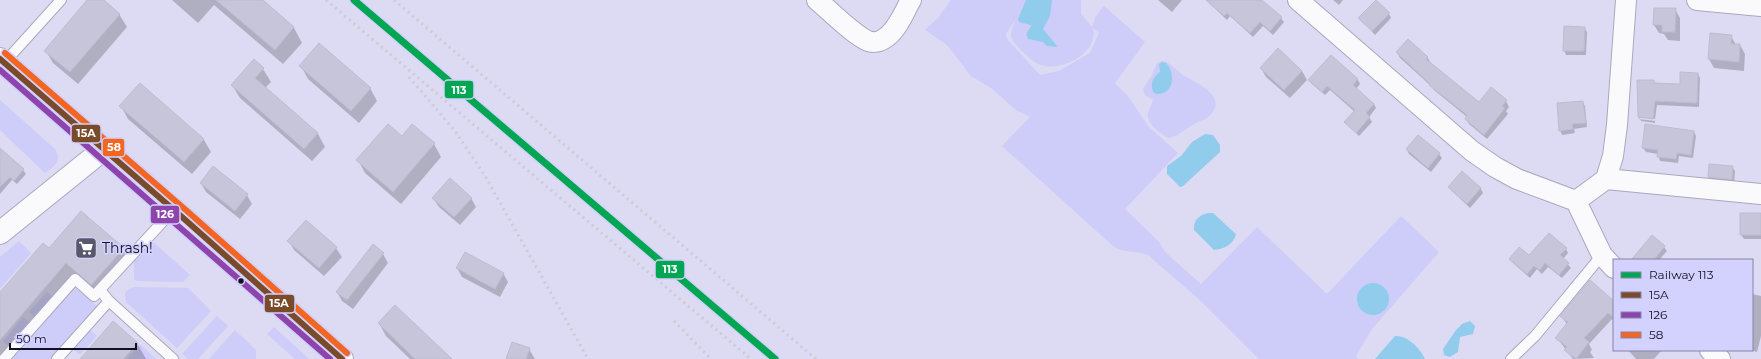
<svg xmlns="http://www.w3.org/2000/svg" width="1761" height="359" font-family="Montserrat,sans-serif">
<rect width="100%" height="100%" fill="#dcdbf3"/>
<!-- green -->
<path fill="#ceccf8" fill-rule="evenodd" d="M951,0H1081V14L1092,27L1096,16L1104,6L1145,42L1115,83L1128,96L1148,126L1178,153L1125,209L1159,242L1165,252L1201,284L1257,227L1327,294L1401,216L1439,252L1372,329L1356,356L1358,359H1259L1202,302L1148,255C1136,250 1124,254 1113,246L1002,146L1030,117L1016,110L991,88L971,76L947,45L925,30L938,18ZM1016,19C1009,36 1008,37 1022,51C1028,57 1035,64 1045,66C1065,70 1099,52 1093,28L1099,33L1090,53L1059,71L1040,75L1007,39L1006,34Z
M1163,61C1171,63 1176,70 1183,75C1196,83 1231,97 1208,117C1204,120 1199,121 1194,124C1185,129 1178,137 1168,138C1160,133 1146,123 1148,113C1149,108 1152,105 1153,100L1145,95L1143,89L1152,75L1157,63Z
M0,100L55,149C62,161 55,166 45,173L0,130Z
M151,240L190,275L183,282L137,281L134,279V261Z
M19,241L31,253L0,289V257Z
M73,286L97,306L50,359H9Z
M134,287L188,288L211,311L177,348L126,302L125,295L126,291Z
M47,292L54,298L36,318L29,312Z
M217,316L228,326L198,359H188L182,354Z
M23,317L31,323L10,347L3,341Z
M274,327L309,359H295L267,334Z
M89,329L97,336L80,355L72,349Z
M235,330L256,350V359H209Z
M140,344L156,359H127Z"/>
<!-- water -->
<path fill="#91ccec" d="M1026,0H1052L1050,16L1043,29L1057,46L1056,47L1047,46L1043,42L1028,39C1024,31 1030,31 1031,25L1019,22L1018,19Z
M1162,62L1166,63C1176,73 1174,95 1156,94L1153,92C1150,83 1153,77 1160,72L1159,64Z
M1205,134L1213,135L1220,145V152L1183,186L1180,187L1167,174V166L1181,156L1192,142Z
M1208,213H1213L1236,234C1234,244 1224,249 1214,250L1194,230C1193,221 1199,215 1208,213Z
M1357 299a16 16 0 1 1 32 0a16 16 0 1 1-32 0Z
M1470,321L1475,326L1473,334L1460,337L1458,352L1450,357L1444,355L1443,349L1456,330L1462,324Z
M1395,336C1407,335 1420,348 1425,359H1375Z"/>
<!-- shadow -->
<path fill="#0003" d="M89,0H102L119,14L127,27L78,84L53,63L46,51Z
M172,0H262L294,28L302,43L283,64L214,5L198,23Z
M1158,0H1182L1172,12Z
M1206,0H1260L1281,18L1284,22L1273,35L1263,26L1253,37L1230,16L1227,20Z
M1333,0H1343L1339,5Z
M1675,9L1680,18V41L1668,40L1664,34L1659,33L1654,25Z
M1389,14L1391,18L1375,35L1360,18Z
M1584,27L1587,32L1586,55H1566L1564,50Z
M1711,34L1731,36L1736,45H1740L1745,54L1744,71L1714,68L1709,59Z
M1397,52L1427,57L1431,63L1479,103L1506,101L1509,107L1506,111L1508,114L1487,139L1469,124L1466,119L1467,117L1434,90L1431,86L1400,58Z
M1331,56L1358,80L1360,84L1356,89L1374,104L1376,108L1369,117L1372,122L1359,136L1345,122L1355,112L1330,90L1325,95L1312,84L1310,80Z
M254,60L263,69L271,82L265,88L318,134L325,147L312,161L240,98L232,85Z
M301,66L370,88L377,101L359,123L308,79Z
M1261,68L1302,71L1307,80L1290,98L1266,77Z
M1698,74L1700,78L1699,107L1657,105L1655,119L1639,117V119L1655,121V123L1641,121L1639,117L1653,80L1656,84L1681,85Z
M140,84L204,140L211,152L192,174L128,119L121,106Z
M1582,102L1585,106L1587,127L1574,129L1575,133L1562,135L1560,130Z
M1694,132L1696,136L1693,158L1679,156L1678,163L1660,161L1658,154L1646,152L1643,148Z
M1418,136L1439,154L1442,158L1431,172L1409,154L1407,150Z
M434,144L441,157L401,204L365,173L358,160Z
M10,158L23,170L26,174L17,184L12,180L0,194V169Z
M1732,167L1735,171L1734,184L1711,181L1709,177Z
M1462,173L1481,189L1483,193L1470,208L1452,191L1449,187Z
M201,183L247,195L252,204L240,219L206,192Z
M433,198H471L476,207L460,225L439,207Z
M1761,214V239H1744L1741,235Z
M306,221L336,248L342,257L324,276L294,250L289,241Z
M1652,237L1664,247L1667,251L1659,260H1640Z
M373,246L383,254L388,263L353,309L342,301L337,292Z
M49,249H123L131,262L99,297L74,276L0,359V293Z
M1566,249L1568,253L1563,259L1571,268L1562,278L1548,267L1542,274L1537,269L1530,278L1513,263L1510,259Z
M457,268L503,273L508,282L500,297L462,277Z
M1752,294L1761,296V336L1757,352L1750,350H1752Z
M1614,302V321L1612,319L1589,344L1592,350L1590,352L1594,358L1573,359L1557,338L1567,324L1561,316Z
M379,323L449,359H410L386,336Z
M137,343L146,359H82Z
M529,349L535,359H508Z
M1628,350H1662L1654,359H1636Z"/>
<!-- building -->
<path fill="#c6c5da" stroke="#bdbcd1" d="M87,0H104L120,14L70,72L44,51Z
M216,0H263L294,27L275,50Z
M1206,0H1262L1282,17L1270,31L1260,22L1250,33L1227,13L1224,16Z
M1376,0L1390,13L1372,31L1358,18Z
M1654,8H1676L1675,32H1662V25H1653Z
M1564,26L1585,27L1584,51H1563Z
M1710,33L1732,35L1731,44H1740L1739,62L1708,59Z
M1408,39L1428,57L1426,59L1479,102L1491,87L1507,100L1502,106L1505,108L1484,135L1465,119L1467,115L1429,85L1430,84L1396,52Z
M319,43L371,88L351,111L299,66Z
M1278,48L1302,71L1284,90L1260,68Z
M1331,55L1358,79L1353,85L1374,104L1366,113L1370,117L1356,133L1344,122L1355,110L1327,86L1322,92L1308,80Z
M254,59L264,68L255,78L318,133L304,149L231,85Z
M1680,72L1698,73L1697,103L1655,101L1653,119L1638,117L1637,80H1654V83L1680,84Z
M140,83L204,139L184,162L119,106Z
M1583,101L1586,123L1572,124L1573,129L1559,131L1557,103Z
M388,124L402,136L412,124L435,143L393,192L356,160Z
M1645,124L1694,131L1691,155L1677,153L1676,159L1657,157L1658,150L1642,148Z
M1418,135L1440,153L1428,168L1406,149Z
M0,148L24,169L14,181L10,177L0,187Z
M1709,164L1733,166L1732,180L1708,177Z
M213,166L248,194L235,211L200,183Z
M1462,171L1481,188L1467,204L1448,187Z
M450,178L472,198L454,217L432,198Z
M81,211L124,248L91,285L66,263L0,340V292L43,243L49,248Z
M1740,213H1761V235H1740Z
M306,220L337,247L319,268L287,241Z
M1549,233L1567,248L1560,255L1569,263L1559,275L1545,263L1540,270L1534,266L1527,274L1509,259L1519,247L1529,255Z
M1652,235L1665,246L1654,260H1631Z
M373,244L384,253L347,300L336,292Z
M465,252L504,273L495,289L456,268Z
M1590,280L1614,301V318L1608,313L1584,338L1589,342L1576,359L1564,350L1567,347L1555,338L1568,322L1560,316Z
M395,305L452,359H415L378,323Z
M113,321L138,343L123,359H80Z
M512,342L530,348L526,359H506Z"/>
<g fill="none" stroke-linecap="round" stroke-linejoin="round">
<!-- service casing -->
<g stroke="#a9a8bd" stroke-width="12">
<path id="service" d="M4,63L61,0
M100,290L109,301L173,359
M4,359L75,279L94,296L167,217
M57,359L109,301
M1511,359L1535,336L1602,255"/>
</g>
<!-- minor casing -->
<g stroke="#a9a8bd" stroke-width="22">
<path id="minor" d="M817,0C829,10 855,36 868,41C873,43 880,42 885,38C897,31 904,12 911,0
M1298,0L1472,151L1495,167L1517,179L1576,201L1602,255L1614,268
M1697,0L1761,6
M1606,179L1761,194
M1576,201L1606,179L1613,156L1617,125L1626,0
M1710,350L1720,359"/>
</g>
<!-- tertiary casing -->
<g stroke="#a9a8bd" stroke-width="24">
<path id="tertiary" d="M0,233L104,149"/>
</g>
<!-- secondary casing -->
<g stroke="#a9a8bd" stroke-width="24">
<path id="secondary" d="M0,59L182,217L342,359"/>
</g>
<!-- service -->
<use href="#service" stroke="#fafafd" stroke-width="10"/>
<!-- minor -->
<use href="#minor" stroke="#fafafd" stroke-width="20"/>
<!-- tertiary -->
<use href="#tertiary" stroke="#fafafd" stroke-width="22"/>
<!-- secondary -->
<use href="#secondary" stroke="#fafafd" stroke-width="22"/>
<!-- rail -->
<path stroke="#cbcbd2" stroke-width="3" stroke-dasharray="2 4" stroke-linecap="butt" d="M326,0L751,359
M394,0L816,359
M409,77L455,131L485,176L588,359
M674,321L711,359"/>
<!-- bus-1 casing -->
<g stroke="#d3d1fd" stroke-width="9">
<path id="bus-1" d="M0,59L182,217L342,359"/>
</g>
<!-- bus-2 casing -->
<g stroke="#d3d1fd" stroke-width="9">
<path id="bus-2" d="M0,70L330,359"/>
</g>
<!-- bus-3 casing -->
<g stroke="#d3d1fd" stroke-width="9">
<path id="bus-3" d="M5,53L187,211L347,353"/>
</g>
<!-- bus-1 -->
<use href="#bus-1" stroke="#7a4b2a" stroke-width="6"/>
<!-- bus-2 -->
<use href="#bus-2" stroke="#8e44ad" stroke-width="6"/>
<!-- bus-3 -->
<use href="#bus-3" stroke="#f26522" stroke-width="6"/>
<!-- rail-1 casing -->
<g stroke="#d3d1fd" stroke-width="10">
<path id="rail-1" d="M354,0L775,359"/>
</g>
<!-- rail-1 -->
<use href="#rail-1" stroke="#00a651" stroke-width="7"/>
</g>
<!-- icons -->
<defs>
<g id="supermarket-square" transform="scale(1.15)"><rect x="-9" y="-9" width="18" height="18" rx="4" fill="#59576c" stroke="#d3d1fd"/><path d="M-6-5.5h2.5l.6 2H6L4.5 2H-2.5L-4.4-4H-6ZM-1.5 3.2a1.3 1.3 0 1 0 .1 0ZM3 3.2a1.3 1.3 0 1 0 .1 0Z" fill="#fff"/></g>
</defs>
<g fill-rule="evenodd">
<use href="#supermarket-square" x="86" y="248"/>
</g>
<!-- markers -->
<circle fill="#121023" stroke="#d3d1fd" stroke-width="1.5" cx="241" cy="281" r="3.5"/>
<g text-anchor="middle" stroke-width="3.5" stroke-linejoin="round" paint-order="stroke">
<!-- poi labels -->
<g font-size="14" fill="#121023" stroke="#d3d1fd" text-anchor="start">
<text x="102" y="253">Thrash!</text>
</g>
</g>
<g stroke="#d3d1fd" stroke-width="1.5">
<rect x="444" y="80" width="30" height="19" rx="4" fill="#00a651"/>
<rect x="71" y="124" width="30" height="19" rx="4" fill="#7a4b2a"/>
<rect x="102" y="138" width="23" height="19" rx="4" fill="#f26522"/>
<rect x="150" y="205" width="30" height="19" rx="4" fill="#8e44ad"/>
<rect x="655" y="260" width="30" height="19" rx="4" fill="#00a651"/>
<rect x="264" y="294" width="31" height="19" rx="4" fill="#7a4b2a"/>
</g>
<g font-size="11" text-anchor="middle" font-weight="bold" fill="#fff">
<text x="459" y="94">113</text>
<text x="86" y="137">15A</text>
<text x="114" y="151">58</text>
<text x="165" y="218">126</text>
<text x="670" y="273">113</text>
<text x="279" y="307">15A</text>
</g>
<!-- legend -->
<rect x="1613" y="259" width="140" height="92" fill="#d3d1fd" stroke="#8684a6"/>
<rect x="1621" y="272" width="20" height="6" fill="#00a651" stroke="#8684a6"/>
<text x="1649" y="279" font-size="12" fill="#121023">Railway 113</text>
<rect x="1621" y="292" width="20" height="6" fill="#7a4b2a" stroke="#8684a6"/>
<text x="1649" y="299" font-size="12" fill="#121023">15A</text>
<rect x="1621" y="312" width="20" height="6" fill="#8e44ad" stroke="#8684a6"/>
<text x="1649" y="319" font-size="12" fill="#121023">126</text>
<rect x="1621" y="332" width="20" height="6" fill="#f26522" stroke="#8684a6"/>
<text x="1649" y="339" font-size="12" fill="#121023">58</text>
<!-- scale -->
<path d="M10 343v6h126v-6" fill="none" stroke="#121023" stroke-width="2"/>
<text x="16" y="343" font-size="12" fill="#121023" stroke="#d3d1fd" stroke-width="3" paint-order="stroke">50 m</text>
</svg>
